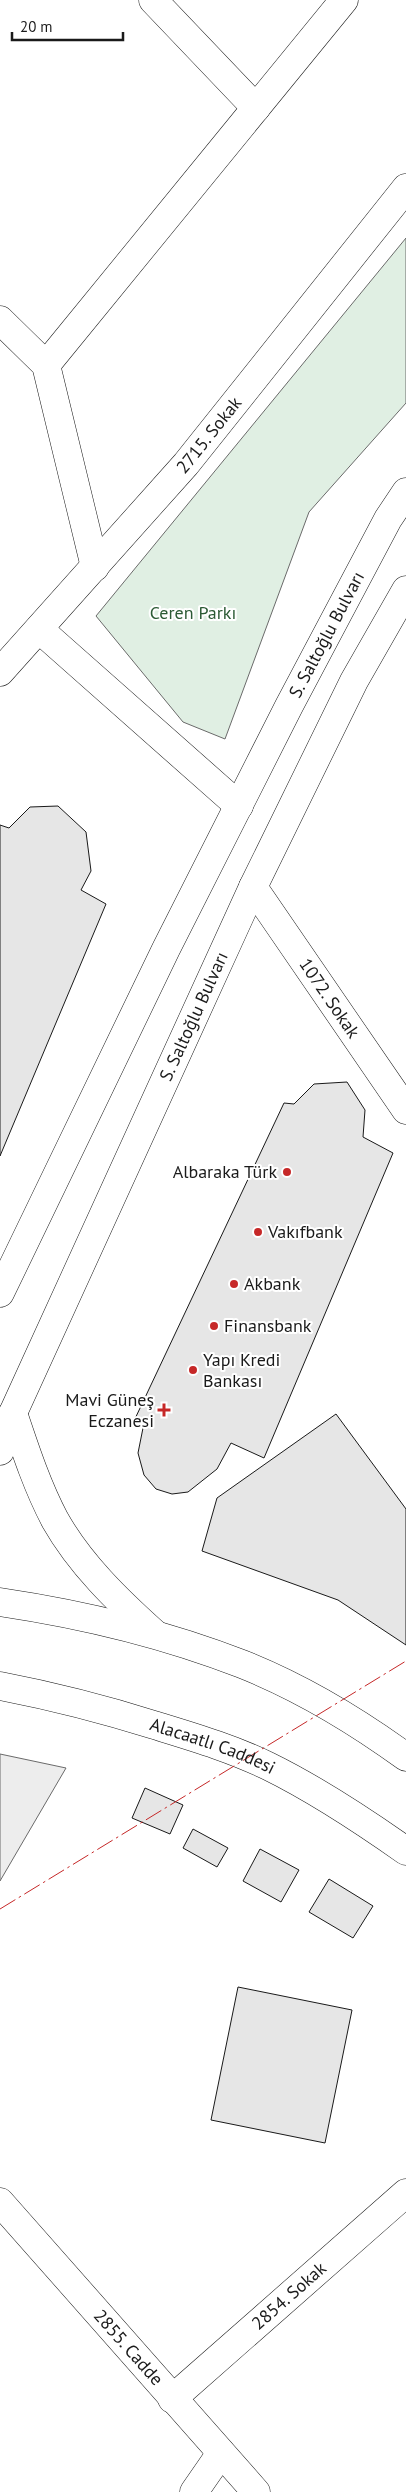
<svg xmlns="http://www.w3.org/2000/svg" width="406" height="2492" font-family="'PT Sans',sans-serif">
<rect width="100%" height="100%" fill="#fff"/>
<!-- green -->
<path fill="#e0efe3" stroke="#6a6a6a" d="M406,238V403L309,512L225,739L183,722L96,616Z"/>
<!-- parking -->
<path fill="#ededed" stroke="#6a6a6a" d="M0,1754L66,1768L0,1881Z"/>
<!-- building -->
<path fill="#e6e6e6" stroke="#1a1a1a" d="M58,806L86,832L91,871L81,890L106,904L0,1156V825L9,828L30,807Z
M347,1082L365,1110L363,1137L393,1153L264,1458L231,1443L217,1469L188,1492L172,1494L156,1489L144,1475L138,1453L143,1428L133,1423L284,1103L294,1104L314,1084Z
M336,1414L406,1509V1645L338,1600L202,1551L217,1498Z
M145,1788L183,1805L170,1834L132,1818Z
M193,1829L228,1848L217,1867L183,1848Z
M260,1849L299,1870L281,1902L243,1881Z
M329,1879L373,1906L353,1938L309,1912Z
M238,1987L352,2010L325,2143L211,2120Z"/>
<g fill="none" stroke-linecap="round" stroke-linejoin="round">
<!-- minor casing -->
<g stroke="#1a1a1a" stroke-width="29">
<g id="minor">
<path d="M153,0L256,108"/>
<path d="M0,320L46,365L95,567"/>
<path d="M46,365L344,0"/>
<path d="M39,629L239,806"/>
<path id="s1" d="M0,672L186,464L406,188"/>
<path id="s2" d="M253,887L406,1110"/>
<path id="s3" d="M0,2202L256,2492"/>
<path id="s4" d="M172,2399L406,2193"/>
<path d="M194,2492L221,2453"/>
</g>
</g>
<!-- major casing -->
<g stroke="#1a1a1a" stroke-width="29">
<g id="major">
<path id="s5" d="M0,1293L166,949L289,706L388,519L406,492"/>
<path d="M13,1413C25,1449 37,1486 55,1520C80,1564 117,1600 155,1634"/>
<path id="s6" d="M0,1451L13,1413L253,887L354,681L406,590"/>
<path d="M0,1602C81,1614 165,1634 242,1664C300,1687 355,1720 406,1757"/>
<path id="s7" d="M0,1686C52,1696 103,1709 154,1725C193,1737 231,1748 268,1766C317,1790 362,1820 406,1851"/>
</g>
</g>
<!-- minor -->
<use href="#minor" stroke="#fff" stroke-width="28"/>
<!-- major -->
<use href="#major" stroke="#fff" stroke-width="28"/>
<!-- power -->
<path stroke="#c62828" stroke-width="1" stroke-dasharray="18 4 2.5 4" stroke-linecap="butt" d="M0,1909L406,1661"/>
</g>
<!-- markers -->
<g fill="#c62828" stroke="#fff" stroke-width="2">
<circle cx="287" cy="1172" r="5"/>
<circle cx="258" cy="1232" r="5"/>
<circle cx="234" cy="1284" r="5"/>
<circle cx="214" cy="1326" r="5"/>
<circle cx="193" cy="1370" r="5"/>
<path d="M161.5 1402.5h5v5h5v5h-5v5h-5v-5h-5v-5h5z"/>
</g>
<g text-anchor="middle" stroke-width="4" stroke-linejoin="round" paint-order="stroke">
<!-- street labels -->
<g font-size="18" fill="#1a1a1a" stroke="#fff">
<text dy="6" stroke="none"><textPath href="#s1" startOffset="316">2715. Sokak</textPath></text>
<text dy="6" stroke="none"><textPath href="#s5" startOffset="735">S. Saltoğlu Bulvarı</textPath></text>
<text dy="6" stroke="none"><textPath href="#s2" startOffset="135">1072. Sokak</textPath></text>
<text dy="6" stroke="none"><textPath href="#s6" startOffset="476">S. Saltoğlu Bulvarı</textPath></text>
<text dy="6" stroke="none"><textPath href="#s7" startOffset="221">Alacaatlı Caddesi</textPath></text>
<text dy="6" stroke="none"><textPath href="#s4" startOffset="156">2854. Sokak</textPath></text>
<text dy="6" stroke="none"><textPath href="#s3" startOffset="194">2855. Cadde</textPath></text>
</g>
<!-- park labels -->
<g font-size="18" fill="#2b5a34" stroke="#fff">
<text x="193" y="619">Ceren Parkı</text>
</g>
<!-- poi labels -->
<g font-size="18" fill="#1a1a1a" stroke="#fff" text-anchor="start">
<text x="277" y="1178" text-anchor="end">Albaraka Türk</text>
<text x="268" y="1238">Vakıfbank</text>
<text x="244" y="1290">Akbank</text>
<text x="224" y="1332">Finansbank</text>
<text x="203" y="1366">Yapı Kredi<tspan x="203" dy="21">Bankası</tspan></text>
<text x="154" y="1406" text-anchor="end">Mavi Güneş<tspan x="154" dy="21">Eczanesi</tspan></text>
</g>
</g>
<!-- scale -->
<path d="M12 32v8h111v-8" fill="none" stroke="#1a1a1a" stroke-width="2.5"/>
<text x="20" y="32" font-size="15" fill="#1a1a1a" stroke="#ffffff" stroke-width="4" paint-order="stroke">20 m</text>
</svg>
